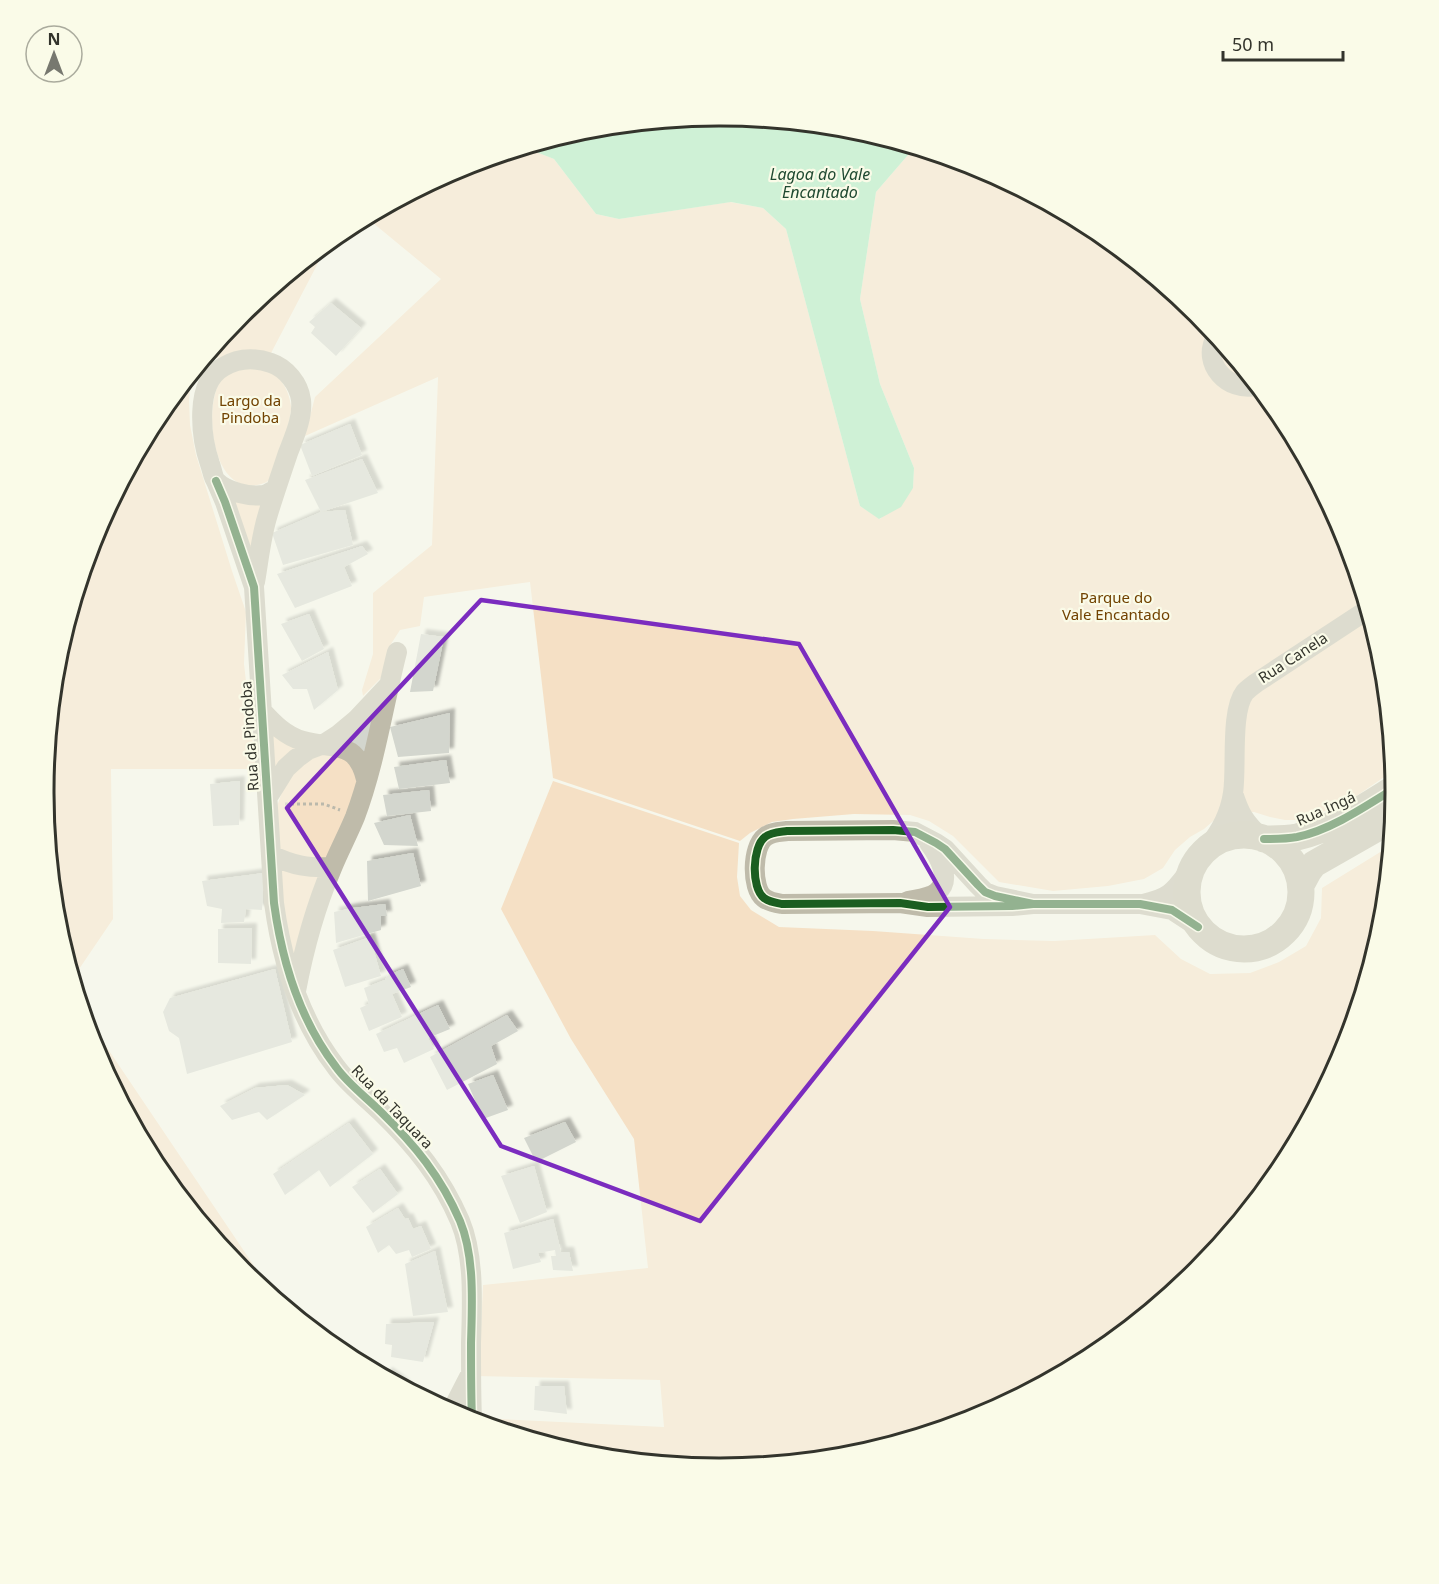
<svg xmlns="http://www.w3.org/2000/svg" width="1439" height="1584" font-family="'Noto Sans',sans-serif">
<defs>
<filter id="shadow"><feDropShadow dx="5" dy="-5" stdDeviation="1.5" flood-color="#0004"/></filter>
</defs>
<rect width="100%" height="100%" fill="#f6f7ec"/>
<!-- green -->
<path fill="#f5e0c5" d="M526,148L554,159L596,214L619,219L730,202L763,208L786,229L860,506L880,519L913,488L914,468L880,384L860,299L876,192L914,148L978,168L1095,230L1198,314L1282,417L1344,534L1383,660L1393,771L1352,799L1305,820H1285L1270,817L1254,812L1219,816L1204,829L1190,837L1175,850L1163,868L1144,879L1108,886L1053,891L999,882L953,836L929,821L910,815L854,814L793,819L772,822L750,833L740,841L553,778L530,582L424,597L420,626L400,630L391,644L383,676L363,696L362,690L373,654V593L432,545L438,377L305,436L315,397L441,279L367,218L461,167Z
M329,242L269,357C244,355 226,354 202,362L191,382L189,400L190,425L196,455L232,571L246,612L244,664L256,769H111L113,919L73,978L56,924L44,792L57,660L95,533L158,416L242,314Z
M239,367C249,368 263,367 271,372C283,379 289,392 291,406C292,416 278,468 272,476C269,482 263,484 257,485C211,494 203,406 221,380C225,374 233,371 239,367Z
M231,499L264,501L252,556Z
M267,727L305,747L272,773Z
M326,753L354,762L357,786L294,974L281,908L276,809L282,792L293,772L310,757Z
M553,781L739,843L737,877L740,896L751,910L779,927L873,931L984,939L1054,941L1155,935L1181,959L1210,974L1250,973L1279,962L1306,946L1321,918L1322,888L1390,846L1382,924L1344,1051L1281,1168L1197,1270L1095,1354L978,1417L851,1455L719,1468L587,1455L479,1422L478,1418L664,1427L660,1380L474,1376L481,1330L483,1285L648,1268L634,1139L571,1039L501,909Z
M83,1012L275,1297L241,1270L157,1167L95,1050Z"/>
<!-- water -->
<path fill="#a1e8ba" d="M720,116L852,129L914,148L876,192L860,299L880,384L914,468L913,488L901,507L879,519L860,506L786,229L763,208L731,202L619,219L596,214L554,159L526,148L588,129Z"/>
<!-- building -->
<path fill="#d3d6ce" filter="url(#shadow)" d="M331,303L361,328L336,356L311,333L315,327L309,322Z
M350,424L362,455L312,476L300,445Z
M362,459L378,493L321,512L305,480Z
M345,510L353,545L283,565L272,533L321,512Z
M362,546L368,554L344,567L352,586L295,608L277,574Z
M309,614L324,649L302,661L281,624Z
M421,634L444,637L433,691L410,692Z
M328,652L338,690L314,710L307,689H293L282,675Z
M450,713L449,753L398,757L390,727Z
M377,716L368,758L355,744L349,740Z
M446,760L450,783L399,789L394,767Z
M240,781L239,825L213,826L210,784Z
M429,790L431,811L387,816L383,795Z
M410,815L418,846L384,845L374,823Z
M413,853L421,886L368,901L367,861Z
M264,873L262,910L246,909L244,922L221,923L222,909L207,906L202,881Z
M385,904L387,916H381V930L336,943L334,912L353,908Z
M252,928L251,964L218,963V929Z
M370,937L381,976L345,987L333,950Z
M275,969L292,1042L187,1074L179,1038L169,1031L163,1012L170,998Z
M403,969L411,987L392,994L402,1017L369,1031L360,1008L369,1004L364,988L385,980L387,976Z
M438,1005L450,1029L428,1038L434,1049L404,1063L397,1048L384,1052L376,1034Z
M507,1015L518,1031L491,1046L497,1064L447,1090L430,1057Z
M493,1075L508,1110L483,1119L468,1084Z
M287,1085L305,1095L267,1120L259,1112L232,1120L220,1106L255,1088Z
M565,1122L576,1142L536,1162L524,1138Z
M349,1123L373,1154L330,1187L319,1170L285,1195L273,1174Z
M534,1166L547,1212L520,1223L501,1176Z
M380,1169L398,1194L373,1213L352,1187Z
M398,1208L405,1219L408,1218L413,1229L421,1226L431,1249L412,1257L409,1250L396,1254L389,1245L378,1253L366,1227Z
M553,1219L561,1252H569L573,1271L553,1270L551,1256H556L555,1250L538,1253L541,1262L513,1269L504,1233Z
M435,1251L448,1312L413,1316L405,1264Z
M434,1322L423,1362L391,1357L392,1345L385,1344L386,1324Z
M387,1372L405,1385L404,1386L385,1376Z
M535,1386H564L567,1414L534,1410Z"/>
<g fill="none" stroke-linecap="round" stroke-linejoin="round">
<!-- path -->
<path stroke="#bbb9ac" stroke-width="3" stroke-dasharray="3 3" stroke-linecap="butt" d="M285,804H324L340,810"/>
<!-- street -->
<path stroke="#bfbbaa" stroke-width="20" d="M1216,337C1201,364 1228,392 1256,386
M216,481L225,502L254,587L274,903C282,962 299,1019 336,1067C348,1084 366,1097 381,1112C415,1145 441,1177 460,1221C475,1257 472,1305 471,1343C471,1368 471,1394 472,1420
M255,582C259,559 261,536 268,514C274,494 281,474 288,453C294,437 303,418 301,400C299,384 286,368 271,363C254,357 238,358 223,367C194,383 201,438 210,464C212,469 213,478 216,481C226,492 250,497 264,495C268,494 272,491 276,489
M261,710C273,723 285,736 303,741C334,750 356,739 366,779
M1233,793C1240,815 1244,821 1261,838
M268,797L286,768L297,758L308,750L324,744L338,735L356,720L387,687
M1208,847C1221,830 1230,814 1233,793C1237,768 1230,711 1245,692C1248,689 1252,686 1256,683L1367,610
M271,855C294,866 308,868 332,867
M908,901C917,899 930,898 937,892C953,879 938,855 929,843
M1033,904L995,896L985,892L978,885L945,849L936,843L915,832L893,830L787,831C780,832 771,832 765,837C752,847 751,888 764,898C769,902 776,903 782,904L900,903L928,907L1012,906L1033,904H1140L1172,910L1198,927
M1143,904C1171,898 1174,891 1191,869
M296,991C304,948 315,908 332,868C339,851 348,834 355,817C375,764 383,707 397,652
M451,1412L469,1377"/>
<!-- secondary -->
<path stroke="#bfbba8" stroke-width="27" d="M1187 892a57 57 0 1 1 114 0a57 57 0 1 1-114 0Z
M1264,839C1275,839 1286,839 1297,837C1331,830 1366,806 1395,788
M1301,885L1308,872L1314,864L1393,819"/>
<!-- cycleway casing -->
<g stroke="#fafbe8" stroke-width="11">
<path id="cycleway" d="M216,481L225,502L254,587L274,903C282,962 299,1019 336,1067C348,1084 366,1097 381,1112C415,1145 441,1177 460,1221C475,1257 472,1305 471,1343C471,1368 471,1394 472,1420
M1264,839C1275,839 1286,839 1297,837C1331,830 1366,806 1395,788
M1033,904L995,896L985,892L978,885L945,849L936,843L915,832L893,830L787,831C780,832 771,832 765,837C752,847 751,888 764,898C769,902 776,903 782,904L900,903L928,907L1012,906L1033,904H1140L1172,910L1198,927"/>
</g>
<!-- cycleway -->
<use href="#cycleway" stroke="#1b5e20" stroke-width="8"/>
</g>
<!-- marked area -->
<path d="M0 0H1439V1584H0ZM481,600L799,644L950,907L700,1221L501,1146L287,808Z" fill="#f6f7ec" fill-opacity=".55" fill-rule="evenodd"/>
<path fill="none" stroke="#7b2cbf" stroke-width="4.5" stroke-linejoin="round" d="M481,600L799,644L950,907L700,1221L501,1146L287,808Z"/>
<g text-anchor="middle" stroke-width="4.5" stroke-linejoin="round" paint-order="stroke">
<!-- park labels -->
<g font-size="15" fill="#714200" stroke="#fafbe8">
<text x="250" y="406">Largo da<tspan x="250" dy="17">Pindoba</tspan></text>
<text x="1116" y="603">Parque do<tspan x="1116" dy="17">Vale Encantado</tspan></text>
</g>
<!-- street labels -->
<g font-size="15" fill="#33342c" stroke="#fafbe8">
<text transform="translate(1293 658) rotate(-33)" y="5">Rua Canela</text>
<text transform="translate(250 736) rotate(-94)" y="5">Rua da Pindoba</text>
<text transform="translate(1326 809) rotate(-24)" y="5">Rua Ingá</text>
<text transform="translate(392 1107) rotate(46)" y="5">Rua da Taquara</text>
</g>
<!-- water labels -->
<g font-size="16" font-style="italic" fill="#204a31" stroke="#fafbe8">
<text x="820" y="180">Lagoa do Vale<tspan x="820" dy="18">Encantado</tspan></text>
</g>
</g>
<!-- crop -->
<path d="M0 0H1439V1584H0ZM719 126H720A665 665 0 0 1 1385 791V793A665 665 0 0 1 720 1458H719A665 665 0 0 1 54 793V791A665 665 0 0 1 719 126Z" fill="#fafbe8" fill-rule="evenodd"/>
<path fill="none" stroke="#33342c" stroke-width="3" d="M719 126H720A665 665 0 0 1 1385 791V793A665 665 0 0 1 720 1458H719A665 665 0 0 1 54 793V791A665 665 0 0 1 719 126Z"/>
<!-- north arrow -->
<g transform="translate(54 54)"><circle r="28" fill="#fafbe8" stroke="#aaab9d" stroke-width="1.5"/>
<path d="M0-4.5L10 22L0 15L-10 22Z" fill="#77786f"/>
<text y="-9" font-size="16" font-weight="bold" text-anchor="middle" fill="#33342c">N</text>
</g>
<!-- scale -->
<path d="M1223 51v9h120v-9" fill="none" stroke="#33342c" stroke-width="3"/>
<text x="1232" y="51" font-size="18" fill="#33342c" stroke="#fafbe8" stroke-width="4.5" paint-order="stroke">50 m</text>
</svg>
